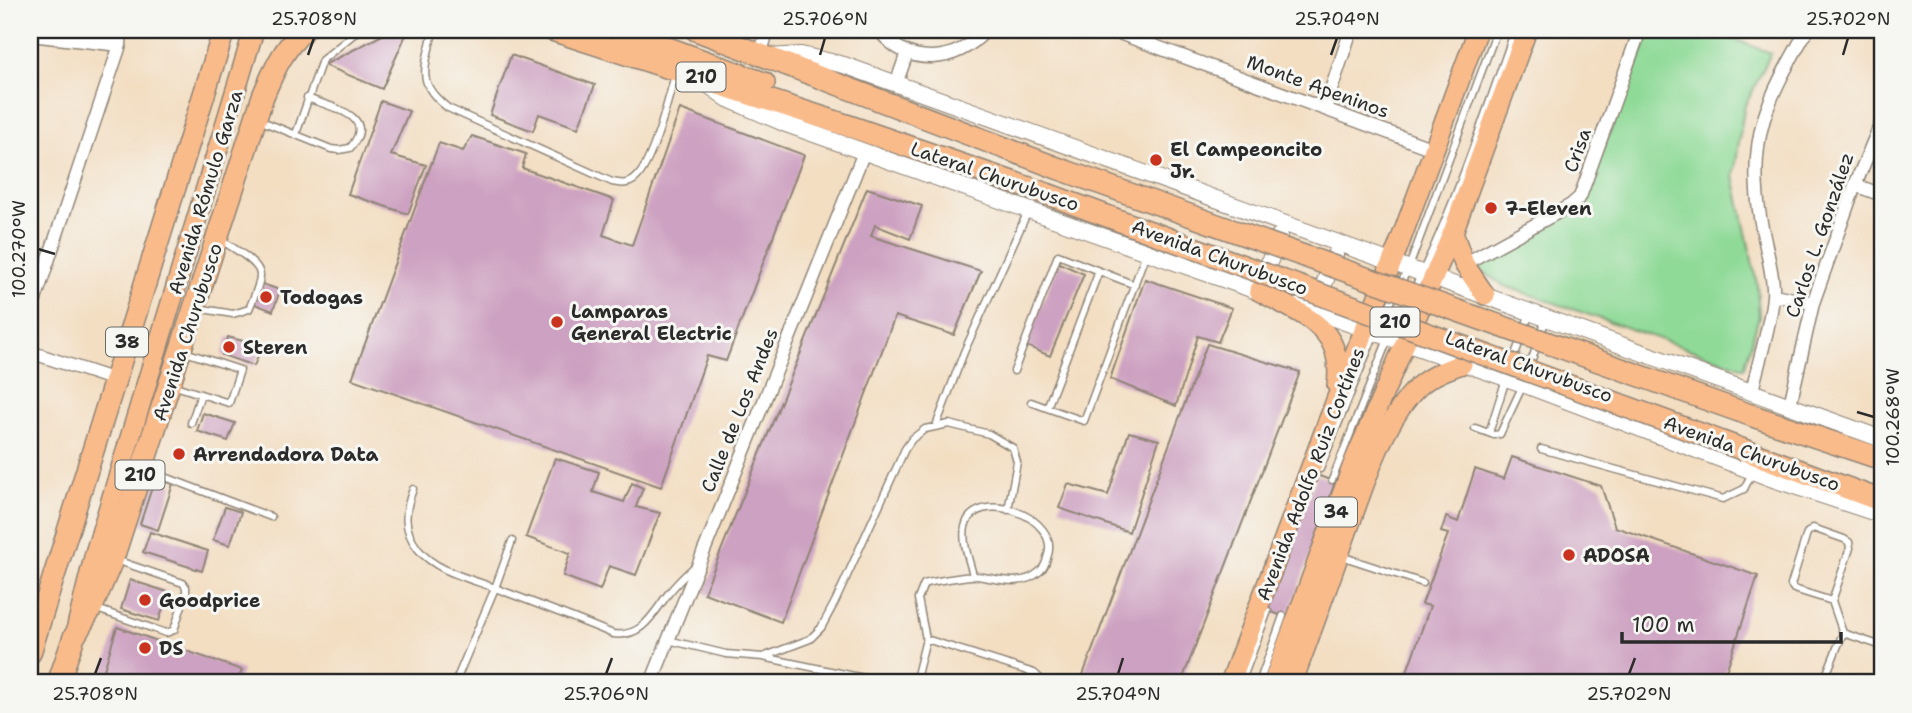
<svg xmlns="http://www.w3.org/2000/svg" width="1912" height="713" font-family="'Shantell Sans',sans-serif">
<rect width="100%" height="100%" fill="#f6f6f2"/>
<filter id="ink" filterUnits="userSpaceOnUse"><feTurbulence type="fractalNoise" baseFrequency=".0143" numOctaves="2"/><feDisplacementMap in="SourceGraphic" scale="14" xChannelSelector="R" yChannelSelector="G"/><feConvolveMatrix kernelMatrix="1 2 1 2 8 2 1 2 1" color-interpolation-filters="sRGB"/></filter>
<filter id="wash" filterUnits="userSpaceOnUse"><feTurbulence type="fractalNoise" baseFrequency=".00686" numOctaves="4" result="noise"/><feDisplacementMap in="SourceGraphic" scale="28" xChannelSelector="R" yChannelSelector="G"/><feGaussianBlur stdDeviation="1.57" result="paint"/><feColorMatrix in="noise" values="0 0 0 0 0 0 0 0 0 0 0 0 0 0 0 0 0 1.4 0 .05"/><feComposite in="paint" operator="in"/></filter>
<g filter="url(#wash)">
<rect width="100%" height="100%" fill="#f3dec2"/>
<!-- green -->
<path fill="#8fda97" stroke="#5d8261" stroke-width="2" d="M1651,30H1709L1771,53L1744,108L1734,176L1757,284L1759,317L1744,368L1502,285L1476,266L1579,209Z"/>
<g id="blocks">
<!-- building -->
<path fill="#cda1c1" d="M392,30H408L382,89L324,65Z
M511,55L595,85L578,128L539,114L533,131L490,115Z
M381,101L409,111L391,155L426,165L408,214L348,194Z
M680,109L804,155L726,361L707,356L661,487L352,379L439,143L463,151L472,136L526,154L522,168L614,200L603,235L632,245Z
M867,188L922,206L910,239L875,225L871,236L981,271L954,335L895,316L781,622L704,593Z
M1059,263L1084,274L1050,356L1024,345Z
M1145,279L1232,308L1218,342L1198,336L1176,406L1110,379Z
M259,283L280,290L273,311L252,303Z
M228,337L262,346L254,366L222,355Z
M1207,344L1300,372L1181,683H1080Z
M203,413L235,423L228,441L197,431Z
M1129,432L1159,440L1129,532L1059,508L1068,484L1108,495Z
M1512,457L1601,486L1615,527L1758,576L1722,683H1403L1430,606L1422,604L1448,534L1441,532L1446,517L1458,522L1475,469L1504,479Z
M555,458L599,472L593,492L624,502L632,483L643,488L636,507L660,513L636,575L609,566L600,590L563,576L570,553L526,537Z
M1317,475L1335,482L1288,618L1266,610Z
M155,478L173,484L158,530L140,524Z
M225,507L241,512L230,545L213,540Z
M150,532L208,551L202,571L143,552Z
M130,580L168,592L159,621L121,609Z
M117,627L242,670L237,683H100Z"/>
</g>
</g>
<g filter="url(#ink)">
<use href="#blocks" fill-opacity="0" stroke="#8f8476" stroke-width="2"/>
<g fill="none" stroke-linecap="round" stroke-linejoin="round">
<!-- service casing -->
<g stroke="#8f8476" stroke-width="9">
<path id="service" d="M432,36C424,71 417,84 448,108L612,182C621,184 630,185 637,177C653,161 669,98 675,74
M259,120L331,149L339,150L350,148C379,115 330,107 307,98
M296,134L322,60L359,30
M197,308L233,314L249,309C253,299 260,285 260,275C260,262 231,247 221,240
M1385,314L1409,267L1497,30
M1398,320C1448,229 1480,128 1515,30
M1512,363L1530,313
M1529,368L1546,319
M1014,371L1058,255L1135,285
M172,385L229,403L240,370L185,352
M1031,402L1047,408L1099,271
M1047,408L1084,421L1146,253
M191,423L201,394
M936,426L964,352L1029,209
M1475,428L1494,435L1500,434L1523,385
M1489,433L1506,379
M1541,449L1723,499L1744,489L1752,473
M144,469L271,517
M1320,469L1375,333
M1332,480L1388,339
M413,489C405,510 402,529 418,549C437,573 476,580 503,591C540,605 577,619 613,634C642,638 653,614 668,594C676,584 685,575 695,566
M1341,556L1423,583
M94,608L166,633L174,630L186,593V587L183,583L116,560
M1843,633L1882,646
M926,639L1034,673L1045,683
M668,640L726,654L763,657L888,683
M763,657L810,639L821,628L836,600L905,449L912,439L925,429L949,424L989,434L1013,448L1017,462L1008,510
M1826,674L1852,683
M455,683L495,588L512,541
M915,683L926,639L918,599L924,584C929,582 971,575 976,576C997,578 1021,588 1039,572C1043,569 1046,563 1047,558C1064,516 974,486 965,527C962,542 969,560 973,575
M1241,683L1268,611
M1259,683L1283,616
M1823,683L1843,633L1832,601L1850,548L1849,542L1844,539L1813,528L1807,533L1791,585L1794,589L1832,601"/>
</g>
<!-- minor casing -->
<g stroke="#8f8476" stroke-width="15">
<path id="minor" d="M879,30C909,68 955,64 986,30
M1111,30L1433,149
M30,35L120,45
M760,54L768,30
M896,84L907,53
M1325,108L1351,30
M1855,185L1882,195
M1464,264L1571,205L1580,197L1640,30
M1774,295L1813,303
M30,315L120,45L121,30
M30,352L115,380
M1752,391C1758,363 1771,324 1773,296C1775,278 1763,237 1760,217C1747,135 1768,99 1807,30
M1790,405L1813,303L1855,185L1882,121
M651,683L864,152"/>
</g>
<!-- tertiary casing -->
<g stroke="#8f8476" stroke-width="18">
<path id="tertiary" d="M769,57L801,55L844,65L1882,439
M707,84L728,99L786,124L1268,295
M1261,284L1279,236
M1317,303L1335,255
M1299,306L1523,384L1776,480L1882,515"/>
</g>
<!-- primary casing -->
<g stroke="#8f8476" stroke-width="22">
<path id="primary" d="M1453,232L1464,264L1485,295
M1259,291C1303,316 1345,326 1337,385
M77,626L95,553L254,30
M1230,683L1336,400L1398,247L1478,30
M1273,683L1354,462L1453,232L1527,30
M1292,683C1313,628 1332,573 1352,518C1367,476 1386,417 1419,386C1431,375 1447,369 1462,364"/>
</g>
<!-- trunk casing -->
<g stroke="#8f8476" stroke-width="24">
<path id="trunk" d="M552,30L849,126L1047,194
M619,30L764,83
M696,30L1057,168
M1753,416L1882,459
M1744,450L1882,501
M30,653L224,30
M58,683L74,637L92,607L113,558L263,96C274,70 283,49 304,30"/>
</g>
<!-- service -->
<use href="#service" stroke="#fff" stroke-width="6"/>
<!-- minor -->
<use href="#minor" stroke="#fff" stroke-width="12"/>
<!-- tertiary -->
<use href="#tertiary" stroke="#fff" stroke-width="16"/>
<!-- primary -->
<use href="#primary" stroke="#fabb8b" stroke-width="19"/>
<!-- trunk -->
<use href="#trunk" stroke="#fabb8b" stroke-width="21"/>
<!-- trunk-bridge casing -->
<g stroke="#8f8476" stroke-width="24" stroke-linecap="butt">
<path id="trunk-bridge" d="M1057,168L1753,416
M1047,194L1744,450"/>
</g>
<!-- trunk-bridge -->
<use href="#trunk-bridge" stroke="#fabb8b" stroke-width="21"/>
</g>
</g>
<!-- ticks -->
<path fill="none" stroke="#2b2b2b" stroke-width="2.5" d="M308,55L314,38M820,55L825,38M1331,55L1337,38M1843,55L1848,38M38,249L55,254M1857,412L1874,417M95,674L101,658M606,674L612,658M1118,674L1123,658M1629,674L1635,658"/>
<!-- markers -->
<g fill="#c8321e" stroke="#f6f6f2" stroke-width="2.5">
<circle cx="1156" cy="160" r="7"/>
<circle cx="1491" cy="208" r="7"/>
<circle cx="266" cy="297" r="7"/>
<circle cx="557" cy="322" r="7"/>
<circle cx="229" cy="347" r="7"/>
<circle cx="179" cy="454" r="7"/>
<circle cx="1569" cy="555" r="7"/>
<circle cx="145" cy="600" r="7"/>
<circle cx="145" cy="648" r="7"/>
</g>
<g text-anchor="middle" stroke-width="6" stroke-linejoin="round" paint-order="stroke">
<!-- shield labels -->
<g fill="#f6f6f2" stroke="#686867" stroke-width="2">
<rect x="676.5" y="62.5" width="49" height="29" rx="5"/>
<rect x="1370.5" y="307.5" width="49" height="29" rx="5"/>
<rect x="106" y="327.5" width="42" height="29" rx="5"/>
<rect x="115.5" y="460.5" width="49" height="29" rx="5"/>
<rect x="1315" y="497.5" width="42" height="29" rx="5"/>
</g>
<g font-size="18" font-weight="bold" fill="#2b2b2b">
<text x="701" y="83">210</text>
<text x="1395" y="328">210</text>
<text x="127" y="348">38</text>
<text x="140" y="481">210</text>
<text x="1336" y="518">34</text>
</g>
<!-- street labels -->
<g font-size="19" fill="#2b2b2b" stroke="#f6f6f2">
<text transform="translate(1318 86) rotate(20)" y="7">Monte Apeninos</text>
<text transform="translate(1577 150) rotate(-70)" y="7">Crisa</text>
<text transform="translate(995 176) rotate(19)" y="7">Lateral Churubusco</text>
<text transform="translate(205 192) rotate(-73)" y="7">Avenida Rómulo Garza</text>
<text transform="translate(1819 235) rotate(-71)" y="7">Carlos L. González</text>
<text transform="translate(1220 257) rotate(20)" y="7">Avenida Churubusco</text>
<text transform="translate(187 332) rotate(-72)" y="7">Avenida Churubusco</text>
<text transform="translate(1529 366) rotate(20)" y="7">Lateral Churubusco</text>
<text transform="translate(739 410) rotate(-68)" y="7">Calle de Los Andes</text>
<text transform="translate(1752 453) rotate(20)" y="7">Avenida Churubusco</text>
<text transform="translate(1310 474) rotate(-69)" y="7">Avenida Adolfo Ruiz Cortínes</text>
</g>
<!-- poi labels -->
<g font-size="19" font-weight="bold" fill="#2b2b2b" stroke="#f6f6f2" text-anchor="start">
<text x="1170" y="156">El Campeoncito<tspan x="1170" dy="22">Jr.</tspan></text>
<text x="1505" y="215">7-Eleven</text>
<text x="280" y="304">Todogas</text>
<text x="571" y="318">Lamparas<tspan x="571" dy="22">General Electric</tspan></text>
<text x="243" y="354">Steren</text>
<text x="193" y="461">Arrendadora Data</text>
<text x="1583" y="562">ADOSA</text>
<text x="159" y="607">Goodprice</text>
<text x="159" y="655">DS</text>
</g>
</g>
<!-- margin -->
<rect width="1912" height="713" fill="none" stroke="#f6f6f2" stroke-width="77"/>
<!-- scale -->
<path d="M1622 632v10h219v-10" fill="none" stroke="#2b2b2b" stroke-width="3.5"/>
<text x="1632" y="632" font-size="21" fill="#2b2b2b" stroke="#f6f6f2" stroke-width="5" paint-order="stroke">100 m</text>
<rect x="38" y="38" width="1836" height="636" fill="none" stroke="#2b2b2b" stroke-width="2.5"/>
<g font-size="18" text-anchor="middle" fill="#2b2b2b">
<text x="314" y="25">25.708°N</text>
<text x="825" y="25">25.706°N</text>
<text x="1337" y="25">25.704°N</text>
<text x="1848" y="25">25.702°N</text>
<text transform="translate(19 249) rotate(-90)" y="6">100.270°W</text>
<text transform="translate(1893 417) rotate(-90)" y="6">100.268°W</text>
<text x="95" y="700">25.708°N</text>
<text x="606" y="700">25.706°N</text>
<text x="1118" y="700">25.704°N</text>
<text x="1629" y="700">25.702°N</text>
</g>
</svg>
